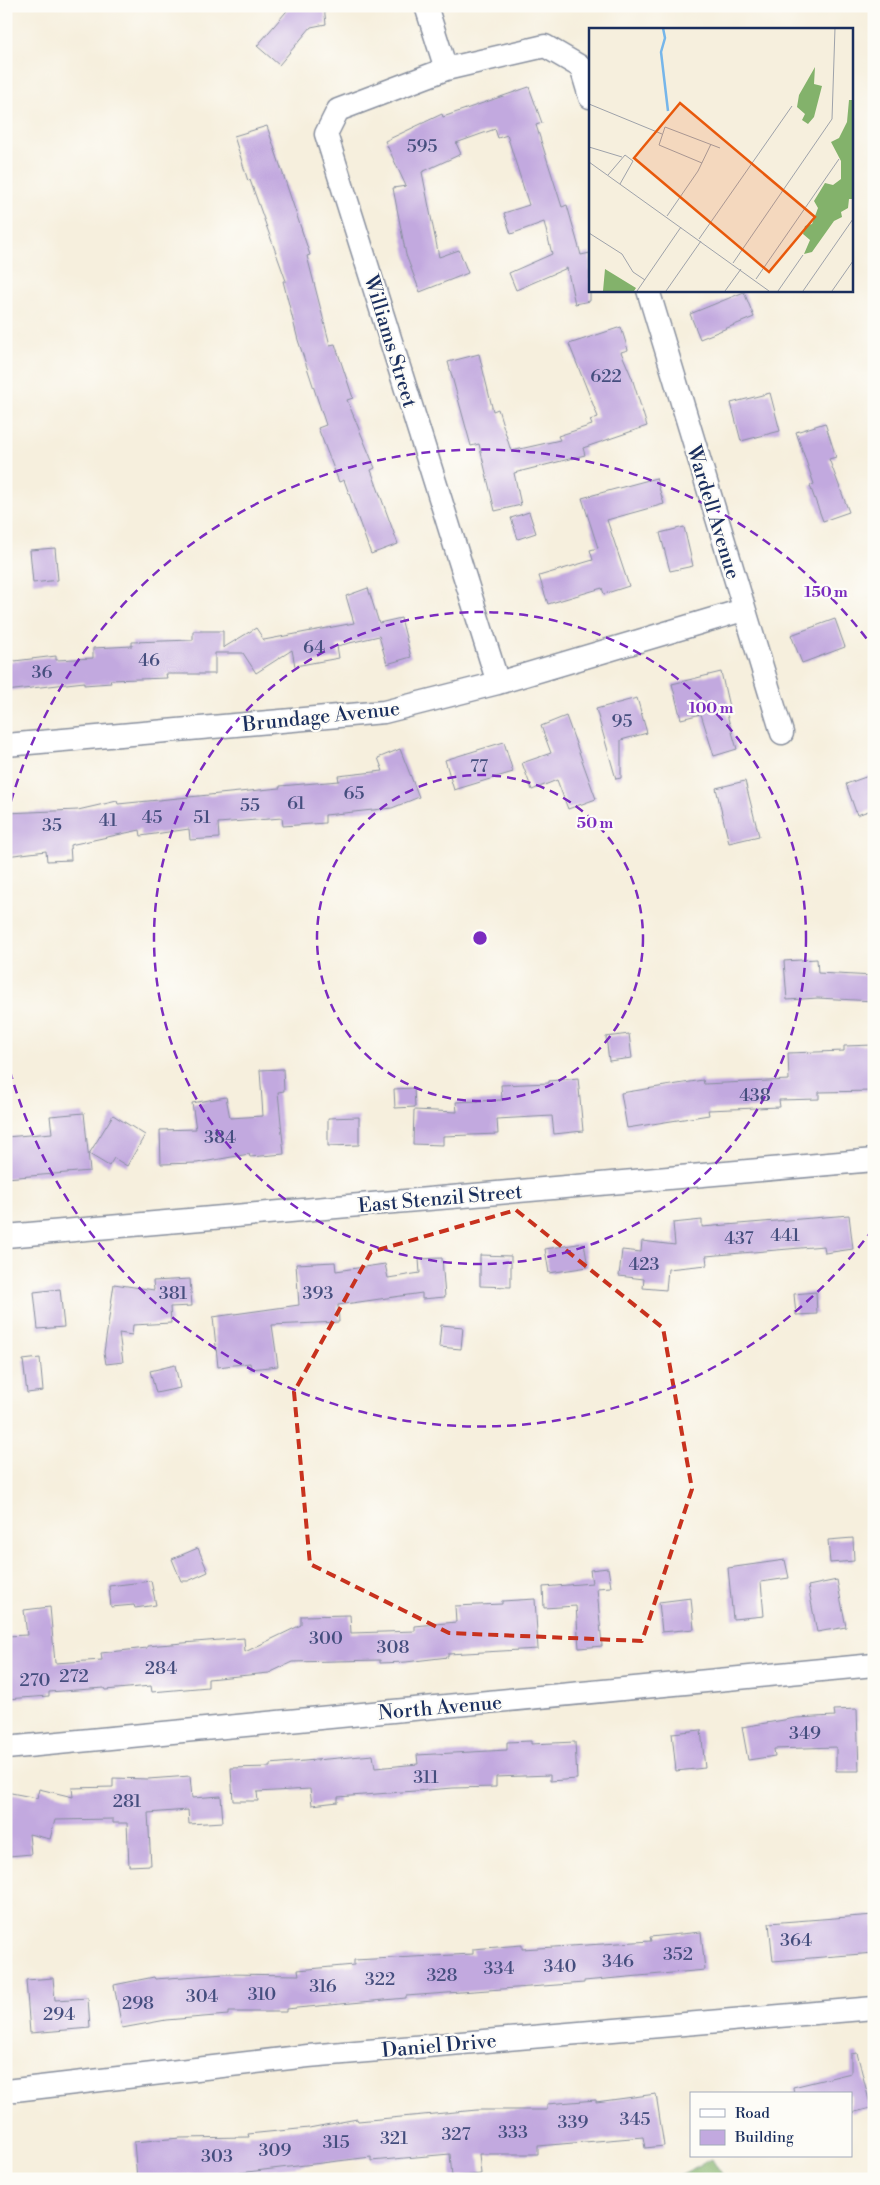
<svg xmlns="http://www.w3.org/2000/svg" width="880" height="2185" font-family="'Libre Bodoni',serif">
<rect width="100%" height="100%" fill="#fdfcf7"/>
<filter id="ink" filterUnits="userSpaceOnUse"><feTurbulence type="fractalNoise" baseFrequency=".02" numOctaves="2"/><feDisplacementMap in="SourceGraphic" scale="10" xChannelSelector="R" yChannelSelector="G"/><feConvolveMatrix kernelMatrix="1 2 1 2 8 2 1 2 1" color-interpolation-filters="sRGB"/></filter>
<filter id="wash" filterUnits="userSpaceOnUse"><feTurbulence type="fractalNoise" baseFrequency=".0096" numOctaves="4" result="noise"/><feDisplacementMap in="SourceGraphic" scale="20" xChannelSelector="R" yChannelSelector="G"/><feGaussianBlur stdDeviation="1.12" result="paint"/><feColorMatrix in="noise" values="0 0 0 0 0 0 0 0 0 0 0 0 0 0 0 0 0 1.4 0 .05"/><feComposite in="paint" operator="in"/></filter>
<g filter="url(#wash)">
<rect width="100%" height="100%" fill="#f6efdd"/>
<!-- forest -->
<path fill="#83b26b" stroke="#4f7064" d="M712,2159L724,2179H672Z"/>
<g id="blocks">
<!-- building -->
<path fill="#c2a9df" d="M291,6H324L326,24L311,27L279,65L257,46Z
M529,87L542,123L536,125L562,207L567,205L581,255L590,253V301L575,304L567,268L516,290L509,273L552,254L544,222L511,234L504,213L529,205L507,135L498,138L495,129L456,143L461,154L422,172L439,257L459,250L468,273L420,292L406,255L393,188L406,186L385,141L442,114L443,117Z
M267,126L310,255L307,256L330,345L335,344L353,398L347,400L375,468L371,470L398,544L371,554L344,480L339,482L318,428L326,425L298,340L283,281H286L250,180L248,181L234,136Z
M744,292L754,317L700,339L690,314Z
M621,327L628,350L621,352L632,378L647,426L583,448L585,455L514,473L521,505L495,511L479,444L471,446L448,362L479,354L493,411L498,409L511,451L560,440L558,436L592,425L590,420L598,417L569,344Z
M770,393L780,431L741,441L731,403Z
M825,423L836,457L829,459L849,512L823,521L810,486L814,484L796,432Z
M656,478L664,504L607,520L629,586L604,594L602,588L548,604L539,576L593,560L590,550L598,548L582,498Z
M529,512L536,533L518,539L511,518Z
M684,527L693,566L670,571L660,533Z
M55,548L58,580L33,583L30,550Z
M368,588L379,623L401,618L411,657L387,664L379,636L337,646L339,658L295,666L292,650L256,673L243,653H215V674H166L167,678L110,680L111,683L84,685V682L6,691V662L56,656V660L93,658V648L132,646V642L193,640V631H223V648L256,628L264,640L354,623L346,596Z
M835,619L845,647L802,663L791,635Z
M721,672L729,707L725,708L737,749L714,756L701,714L681,719L672,684Z
M637,698L647,733L621,740V778L616,779L596,709Z
M566,716L596,799L568,809L557,780L532,790L522,763L551,753L541,726Z
M504,742L513,772L454,790L445,760Z
M400,749L419,797L392,808L325,815V823L283,826L282,818L218,823L219,838L190,840L189,829L141,836L140,830L70,845L71,860L47,861L46,851L6,856V813L78,810L117,801L118,804L280,788V786L339,781L338,776L383,771L378,758Z
M874,774V809L857,815L846,784Z
M745,781L759,836L729,843L716,788Z
M817,959L818,973L874,976V1001L818,998L787,1000L784,961Z
M629,1034L632,1058L609,1061L606,1037Z
M874,1045V1091L819,1092V1099L779,1100L780,1107L708,1110L709,1115L627,1128L621,1093L703,1080L704,1084L789,1080L788,1053L844,1051V1046Z
M283,1069L284,1091L278,1092L284,1154L250,1157L249,1154L197,1163L161,1164L160,1130L196,1129L192,1103L226,1097L230,1118L263,1116L260,1070Z
M578,1078L583,1131L554,1134L552,1116L497,1119L498,1134L443,1136V1145L413,1144L414,1110L457,1112L456,1102L502,1100L501,1085L549,1083V1081Z
M414,1088L415,1107L395,1108L394,1089Z
M84,1113L90,1171L6,1178V1137L52,1133L50,1116Z
M113,1115L145,1135L127,1166L114,1158L109,1166L89,1154Z
M359,1117V1145L328,1146V1118Z
M849,1215L853,1249L825,1253L824,1246L706,1256L707,1265L668,1269L666,1290L643,1288L644,1279L619,1276L622,1250L641,1252L642,1241L675,1245L673,1223L702,1220V1227Z
M584,1243L588,1267L549,1273L545,1249Z
M480,1255L511,1256V1287L480,1286Z
M442,1258L445,1297L422,1299V1293L338,1305L339,1322L272,1325L278,1366L251,1369L250,1363L218,1367L213,1317L299,1305L296,1264L335,1262L336,1271L385,1264L388,1278L420,1273L419,1259Z
M190,1279L192,1306L170,1307L171,1323L133,1325L132,1335L119,1333L123,1362L106,1364L104,1352L114,1284L154,1290L153,1281Z
M60,1289L64,1327L38,1329L34,1292Z
M816,1292L817,1314L796,1315L794,1294Z
M441,1325L463,1327L461,1349L439,1347Z
M40,1358L43,1391L27,1393L23,1360Z
M175,1365L180,1388L156,1393L150,1371Z
M853,1538L854,1561L830,1563L828,1540Z
M198,1548L208,1572L188,1581H181L172,1559Z
M785,1560L789,1578L761,1582L764,1616L733,1619L728,1568Z
M608,1568L611,1587L597,1588L602,1646L579,1648L576,1606L544,1608L543,1587L592,1583L590,1570Z
M837,1580L846,1627L817,1632L808,1586Z
M151,1581L156,1605L135,1608L134,1605L111,1607L109,1586Z
M691,1598L694,1629L662,1632L659,1602Z
M535,1599L538,1649L448,1654V1657L406,1662L380,1663V1660L292,1662L269,1673L208,1679V1687L152,1692L151,1686L105,1690L104,1688L49,1692V1696L6,1699V1636L27,1635L24,1610L50,1607L55,1663L102,1660L101,1653L147,1648V1646L244,1638L245,1652L301,1625V1616L350,1615L351,1633L415,1631V1626L456,1622L455,1606L502,1604V1601Z
M857,1709L859,1771H836V1747L774,1749L775,1756L748,1760L742,1727L796,1718L835,1716L834,1710Z
M701,1730L705,1768L676,1771L672,1733Z
M531,1741V1744L575,1742L577,1779L550,1781V1775L496,1777V1787L453,1788L338,1797V1802L312,1805L310,1789L257,1792L258,1801H233L231,1768L270,1767V1764L373,1755L375,1768L418,1764L417,1755L507,1750V1742Z
M190,1776L192,1798L221,1796L223,1822L189,1824L188,1810L148,1813L151,1865L129,1866L127,1823H113V1819L55,1820L50,1839L29,1834L31,1854L9,1856L6,1792L37,1798L39,1789L73,1797L72,1788L113,1787V1778L148,1779Z
M874,1915V1953L773,1961L769,1923Z
M701,1932L705,1970L584,1981V1983L406,1996V1998L286,2009V2012H228V2015L166,2020L122,2028L114,1985L154,1977L155,1979L225,1974L299,1975L298,1970L354,1965V1960L473,1954V1949L522,1945V1949L651,1941L650,1937Z
M53,1978L55,2000L88,1998L90,2028L30,2033L26,1980Z
M857,2053L871,2108L851,2113V2094H794L793,2087L851,2073V2054Z
M656,2094L664,2146L645,2148L643,2137L538,2146V2154H479L481,2174L452,2177L450,2154L371,2161V2157L239,2173L183,2175V2179H137L134,2142L180,2138L249,2137L248,2134L309,2128L357,2119L358,2121L477,2110H547V2104L596,2100V2102Z"/>
</g>
</g>
<g filter="url(#ink)">
<use href="#blocks" fill-opacity="0" stroke="#888f9e" stroke-width="1"/>
<g fill="none" stroke-linecap="round" stroke-linejoin="round">
<!-- minor casing -->
<g stroke="#888f9e" stroke-width="25">
<path id="minor" d="M426,6L446,69
M648,290L782,733
M498,683L326,134L338,110L446,69L545,46L581,67L590,97
M6,745L384,712L498,683L743,610
M6,1236L874,1160
M6,1748L874,1665
M6,2091L308,2056L874,2008"/>
</g>
<!-- minor -->
<use href="#minor" stroke="#fff" stroke-width="22"/>
</g>
</g>
<!-- marked area -->
<path fill="none" stroke="#c8321e" stroke-width="4" stroke-dasharray="10 6" stroke-linejoin="round" d="M516,1210L663,1328L692,1489L642,1641L449,1633L310,1564L294,1392L371,1252Z"/>
<!-- distance rings -->
<g fill="none" stroke="#7b2cbf" stroke-width="2.5" stroke-dasharray="9 6">
<circle cx="480" cy="938" r="163"/>
<circle cx="480" cy="938" r="326"/>
<path d="M873 1229A489 489 0 0 1 7 1060M7 816A489 489 0 0 1 873 647"/>
</g>
<g text-anchor="middle" stroke-width="4.5" stroke-linejoin="round" paint-order="stroke">
<!-- number labels -->
<g font-size="18" fill="#454e7e">
<text x="422" y="152">595</text>
<text x="606" y="382">622</text>
<text x="314" y="653">64</text>
<text x="149" y="666">46</text>
<text x="42" y="678">36</text>
<text x="622" y="727">95</text>
<text x="479" y="772">77</text>
<text x="354" y="799">65</text>
<text x="296" y="809">61</text>
<text x="250" y="811">55</text>
<text x="152" y="823">45</text>
<text x="202" y="823">51</text>
<text x="108" y="826">41</text>
<text x="52" y="831">35</text>
<text x="755" y="1101">438</text>
<text x="220" y="1143">384</text>
<text x="785" y="1241">441</text>
<text x="739" y="1244">437</text>
<text x="644" y="1270">423</text>
<text x="173" y="1299">381</text>
<text x="318" y="1299">393</text>
<text x="326" y="1644">300</text>
<text x="393" y="1653">308</text>
<text x="161" y="1674">284</text>
<text x="74" y="1682">272</text>
<text x="35" y="1686">270</text>
<text x="805" y="1739">349</text>
<text x="426" y="1783">311</text>
<text x="127" y="1807">281</text>
<text x="796" y="1946">364</text>
<text x="678" y="1960">352</text>
<text x="618" y="1967">346</text>
<text x="560" y="1972">340</text>
<text x="499" y="1974">334</text>
<text x="442" y="1981">328</text>
<text x="380" y="1985">322</text>
<text x="323" y="1992">316</text>
<text x="262" y="2000">310</text>
<text x="202" y="2002">304</text>
<text x="138" y="2009">298</text>
<text x="59" y="2020">294</text>
<text x="635" y="2125">345</text>
<text x="573" y="2128">339</text>
<text x="513" y="2138">333</text>
<text x="456" y="2140">327</text>
<text x="394" y="2144">321</text>
<text x="336" y="2148">315</text>
<text x="275" y="2156">309</text>
<text x="217" y="2162">303</text>
</g>
<!-- street labels -->
<g font-size="20" fill="#1b2f5e" stroke="#fdfcf7">
<text transform="translate(391 341) rotate(73)" y="7">Williams Street</text>
<text transform="translate(714 512) rotate(73)" y="7">Wardell Avenue</text>
<text transform="translate(321 716) rotate(-6)" y="7">Brundage Avenue</text>
<text transform="translate(440 1198) rotate(-5)" y="7">East Stenzil Street</text>
<text transform="translate(440 1707) rotate(-5)" y="7">North Avenue</text>
<text transform="translate(439 2045) rotate(-5)" y="7">Daniel Drive</text>
</g>
</g>
<!-- overview -->
<g transform="translate(589 28)">
<rect width="264" height="264" fill="#f6efdd"/>
<path d="M226,39L225,56L233,58L225,89L219,96L213,92L216,86L208,79L210,67ZM260,72H264V171H260L259,180L252,184L253,189L245,193L223,224L215,226L221,212L214,206L216,198L223,196L229,180L225,173L236,155L244,157L252,151V133L242,114L250,110L258,94ZM16,241L47,260L45,263H14Z" fill="#83b26b"/>
<path fill="none" stroke="#76b6ea" stroke-width="2.5" d="M74,0L76,10L72,24L79,83"/>
<path fill="none" stroke="#9ea2aa" stroke-width="1" d="M0,76L73,106M0,119L33,129M0,134L180,263M113,135L70,117L76,99L131,120M19,147L36,127L44,133L31,156M78,188L109,143L122,116M0,205L33,226L44,244L56,252M110,211L203,78M144,235L243,91L246,0M167,251L250,131M48,263L92,199M77,263L112,213M136,263L152,241M189,263L214,227M214,263L264,191M243,263L264,233"/>
<path fill="#e8590c" fill-opacity="0.15" stroke="#e8590c" stroke-width="2.5" d="M91,75L226,189L180,244L45,130Z"/>
<rect width="264" height="264" fill="none" stroke="#1b2f5e" stroke-width="2.5"/>
</g>
<circle cx="480" cy="938" r="8" fill="#7b2cbf" stroke="#fdfcf7" stroke-width="2.5"/>
<g font-size="15" text-anchor="middle" font-weight="bold" fill="#7b2cbf" stroke="#fdfcf7" stroke-width="4.5" stroke-linejoin="round" paint-order="stroke">
<text x="826" y="597">150 m</text>
<text x="711" y="713">100 m</text>
<text x="595" y="828">50 m</text>
</g>
<!-- margin -->
<rect width="880" height="2185" fill="none" stroke="#fdfcf7" stroke-width="25"/>
<!-- legend -->
<rect x="690" y="2092" width="162" height="65" fill="#fdfcf7" stroke="#a3aaba"/>
<rect x="700" y="2109" width="25" height="8" fill="#ffffff" stroke="#a3aaba"/>
<text x="735" y="2118" font-size="15" fill="#1b2f5e">Road</text>
<rect x="700" y="2130" width="25" height="15" fill="#c2a9df" stroke="#a3aaba"/>
<text x="735" y="2142" font-size="15" fill="#1b2f5e">Building</text>
</svg>
